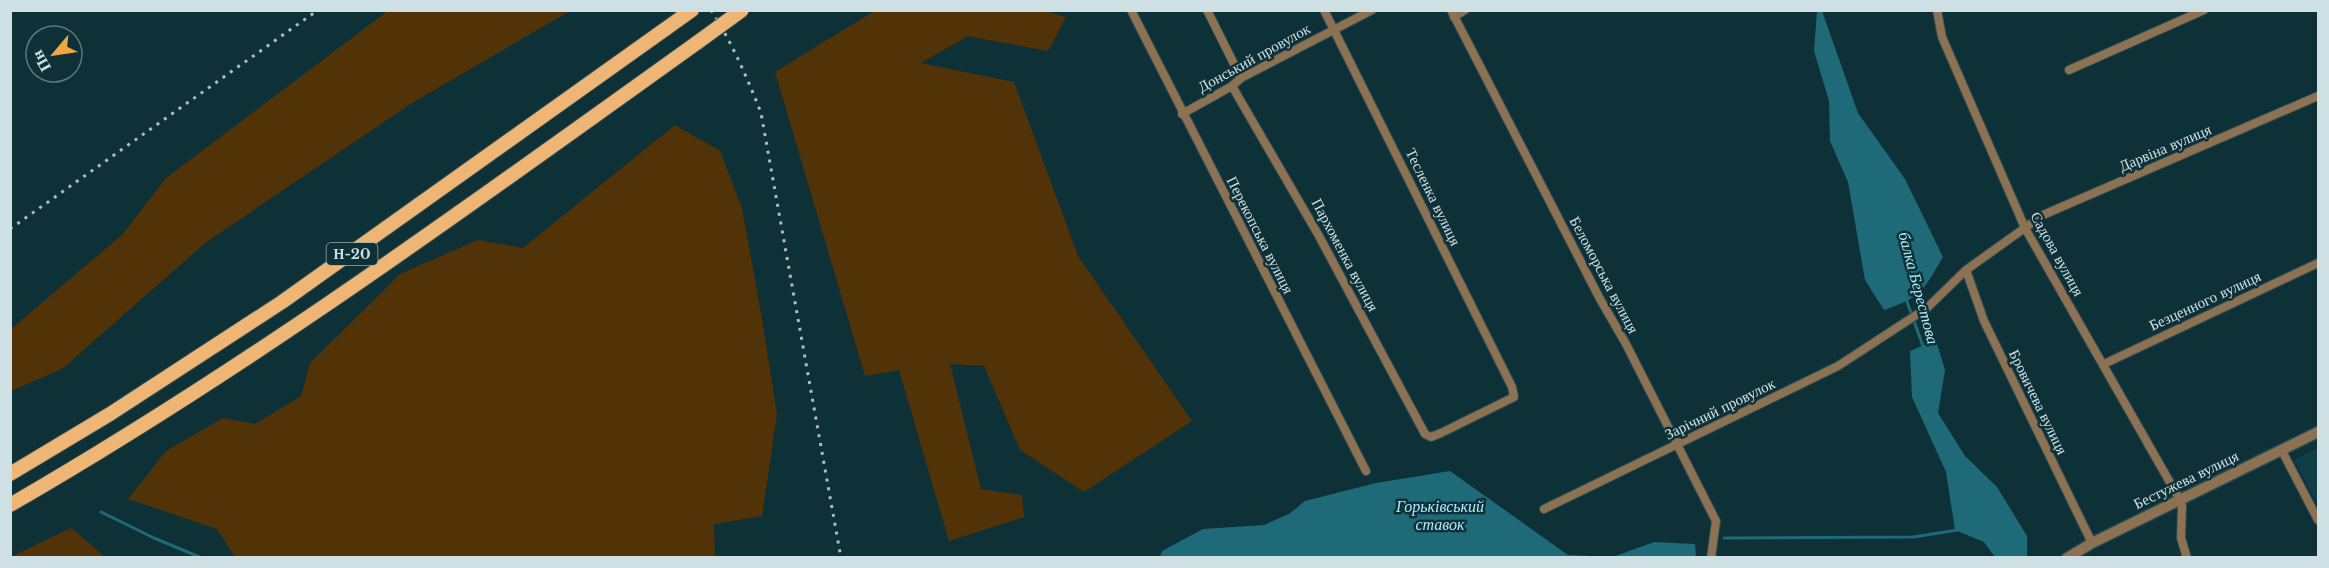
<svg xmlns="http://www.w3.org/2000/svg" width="2329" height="568" font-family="'Libre Baskerville',serif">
<rect width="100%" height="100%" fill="#0e3138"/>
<!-- built -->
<path fill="#103e47" d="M2318,448V505L2294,460Z"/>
<!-- green -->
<path fill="#523307" d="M389,10L570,11L412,103L205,243L62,369L11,391V329L122,235L166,178Z
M1042,10L1066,17L1048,51L968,36L921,63L1014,82L1078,256L1192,421L1084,492L1020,450L984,366L950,364L981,489L1022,495L1024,517L949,541L899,370L865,376L775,72L874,11Z
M675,125L720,151L742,208L761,313L777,414L762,516L714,524L715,557H235L217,529L128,499L166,451L223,418L255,424L301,396L310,363L400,274L478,240L523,248Z
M71,528L105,557H11Z"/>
<!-- water -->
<path fill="#1e6a78" d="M1817,11H1822L1858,113L1905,179L1943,257C1923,290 1923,297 1884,310L1865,280L1848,182L1830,141L1829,101L1814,51Z
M1936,340L1945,370L1938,413L1965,456L1997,487L2027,536V557H1995L1984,542L1955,530L1946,472L1912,397L1910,351Z
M1450,471L1568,555L1613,557L1654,542L1695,544L1696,557H1160L1162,551L1203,529L1264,525L1289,514L1305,501L1376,483Z"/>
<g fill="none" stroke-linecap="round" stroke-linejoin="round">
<!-- stream -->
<path stroke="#1e6a78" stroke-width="3" d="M1906,299L1924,349
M101,512L154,538L202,558
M1724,538L1913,537L1958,530"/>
<!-- minor casing -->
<g stroke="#2d4d54" stroke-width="10">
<path id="minor" d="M1131,10L1366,471
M1207,10L1241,78
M1451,10L1600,299L1626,344L1716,521L1711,558
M1937,10L1942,37L2025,228L2180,500L2182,506L2181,538L2187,558
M1454,17L1465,10
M2069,70L2204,10
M1232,86L1319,236L1425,434L1431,437L1441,433L1514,397L1512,387L1324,10
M1182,114L1232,86L1241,78L1372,10
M1966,270L1984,321L2092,543
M2104,364L2318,263
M2282,451L2318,520
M1544,509L1838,366L1927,308L1966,270L2043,215L2318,96"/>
</g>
<!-- tertiary casing -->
<g stroke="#2d4d54" stroke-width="13">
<path id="tertiary" d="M2067,558L2092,543L2318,432"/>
</g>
<!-- primary casing -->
<g stroke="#2d4d54" stroke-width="16">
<path id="primary" d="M10,474L110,414L282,302L692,10
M10,505C251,366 473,203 698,42"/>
</g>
<!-- minor -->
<use href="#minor" stroke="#8c7152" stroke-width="8"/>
<!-- tertiary -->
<use href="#tertiary" stroke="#8c7152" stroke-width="10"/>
<!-- primary -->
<use href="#primary" stroke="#eeb574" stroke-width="14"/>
<!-- rail -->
<path stroke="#a9bec3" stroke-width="3" stroke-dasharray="3 6" stroke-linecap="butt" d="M711,10C732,43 747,77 761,113L841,558
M10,229L318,10"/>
<!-- primary-bridge casing -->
<g stroke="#2d4d54" stroke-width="16" stroke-linecap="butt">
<path id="primary-bridge" d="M698,42L742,10"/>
</g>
<!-- primary-bridge -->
<use href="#primary-bridge" stroke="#eeb574" stroke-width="14"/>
</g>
<g text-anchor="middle" stroke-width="5" stroke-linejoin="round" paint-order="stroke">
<!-- shield labels -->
<rect fill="#0e3138" stroke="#94acb0" stroke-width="1.5" x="326.5" y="243" width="51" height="22" rx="4.5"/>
<g font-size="14" font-weight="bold" fill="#cee0e4">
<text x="352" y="259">Н-20</text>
</g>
<!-- street labels -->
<g font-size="15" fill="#cee0e4" stroke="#0e3138">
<text transform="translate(1254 58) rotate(-29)" y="5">Донський провулок</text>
<text transform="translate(2165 148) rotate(-23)" y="5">Дарвіна вулиця</text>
<text transform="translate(1433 197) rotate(64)" y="5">Тесленка вулиця</text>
<text transform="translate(1260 235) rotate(63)" y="5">Перекопська вулиця</text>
<text transform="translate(2057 254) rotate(61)" y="5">Садова вулиця</text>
<text transform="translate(1345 255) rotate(62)" y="5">Пархоменка вулиця</text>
<text transform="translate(1604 275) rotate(62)" y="5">Беломорська вулиця</text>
<text transform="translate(2205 301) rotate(-25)" y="5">Безценного вулиця</text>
<text transform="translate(2038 402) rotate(64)" y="5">Бровичева вулиця</text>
<text transform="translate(1720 409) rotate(-26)" y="5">Зарічний провулок</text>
<text transform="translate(2186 480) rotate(-26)" y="5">Бестужева вулиця</text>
</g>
<!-- water labels -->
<g font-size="16" font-style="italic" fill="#b0ebf8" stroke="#0e3138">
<text transform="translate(1919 288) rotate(75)" y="6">балка Берестова</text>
<text x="1440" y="512">Горьківський<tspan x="1440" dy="18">ставок</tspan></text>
</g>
</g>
<!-- border -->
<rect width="2329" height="568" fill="none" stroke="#cee0e4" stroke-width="24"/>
<!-- north arrow -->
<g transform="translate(54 54) rotate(241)"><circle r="28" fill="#0e3138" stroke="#5b777d" stroke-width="1.5"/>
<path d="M0-4.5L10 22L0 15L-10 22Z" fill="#f2a542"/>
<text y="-9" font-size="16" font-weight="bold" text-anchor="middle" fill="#cee0e4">Пн</text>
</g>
</svg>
